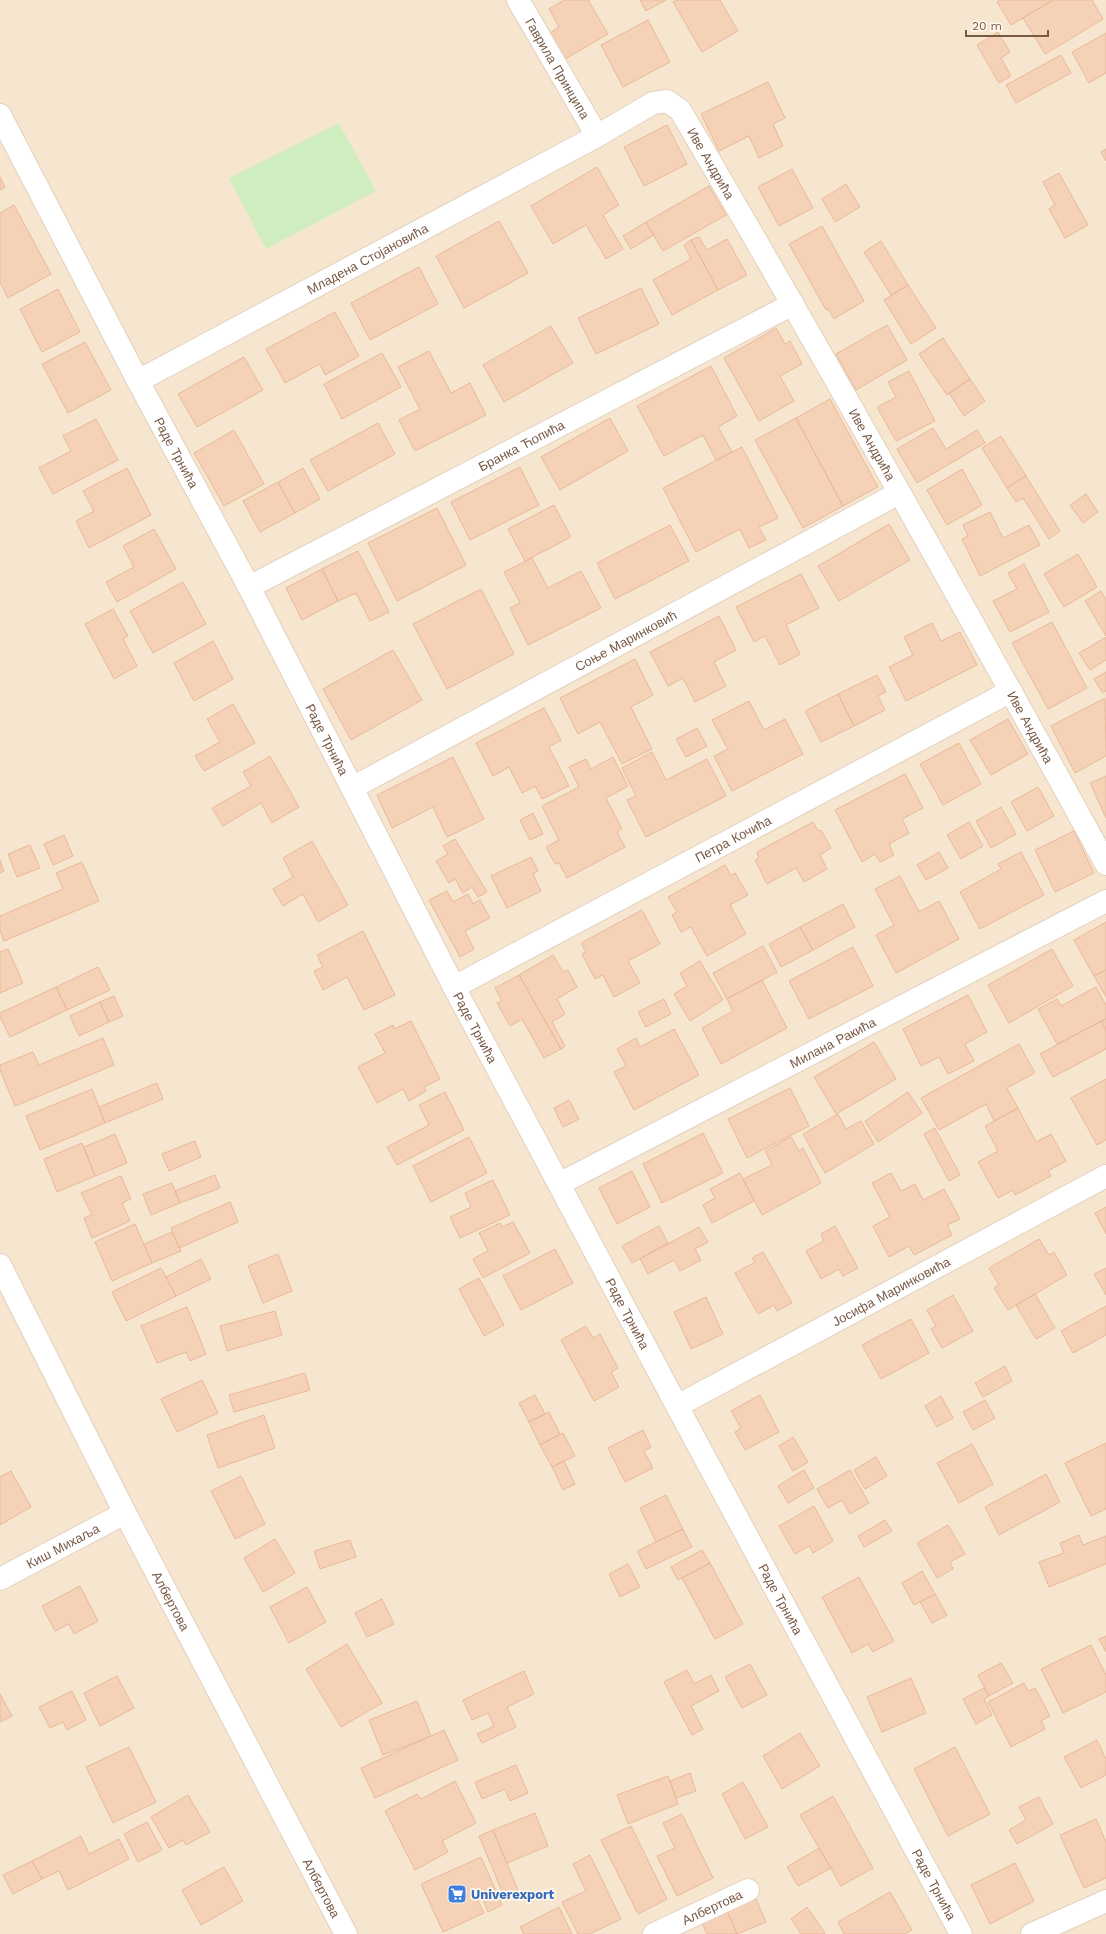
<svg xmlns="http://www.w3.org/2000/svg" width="1106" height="1934" font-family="'Work Sans',sans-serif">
<rect width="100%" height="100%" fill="#fef4e2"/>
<!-- residential -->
<path fill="#f6e6d0" d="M0,0H1106V1934H0Z"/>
<!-- green -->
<path fill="#d0edbf" d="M339,123L376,191L266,249L229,178Z"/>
<!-- building -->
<path fill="#f5d2b7" stroke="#e9b997" d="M564,0H588L608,34L565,59L550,33L559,27L549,9Z
M640,0H666L646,11Z
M677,0H720L738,31L702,52L673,2Z
M999,0H1053L1011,25L997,2Z
M1053,0H1092L1103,19L1045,54L1023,18Z
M648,20L670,62L623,87L601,45Z
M998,32L1010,52L1001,58L1011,76L999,83L977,45Z
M1106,33V73L1089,83L1072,52Z
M1061,55L1071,73L1016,103L1006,85Z
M768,82L785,118L773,124L783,146L759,158L749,136L719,151L701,114Z
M667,125L687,164L644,186L624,147Z
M1106,149V161L1101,152Z
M597,167L619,205L603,215L623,249L606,259L586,225L553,244L531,206Z
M792,169L813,208L779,226L758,187Z
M1059,173L1088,225L1065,238L1049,209L1055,205L1043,182Z
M0,177L5,187L0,190Z
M846,184L860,207L835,222L822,199Z
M709,186L726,215L663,251L646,222Z
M14,205L51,274L8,298L0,282V213Z
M499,221L528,273L464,308L436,256Z
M646,222L654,235L631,249L623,236Z
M822,226L864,301L834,319L828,309L826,310L789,244Z
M699,237L707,250L727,239L747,275L718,290L691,240Z
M691,240L718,290L672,315L653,280L691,259L684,245Z
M881,241L908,285L891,295L864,252Z
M419,267L438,304L370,340L351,303Z
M908,285L936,328L911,344L884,300Z
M641,288L659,324L596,354L578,318Z
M58,289L80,332L42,352L20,309Z
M335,312L359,356L325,375L320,364L285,383L266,349Z
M887,325L907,360L856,390L836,354Z
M551,326L573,363L504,402L483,365Z
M776,328L785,344L790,341L802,364L780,376L794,401L759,421L724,358Z
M943,338L970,379L947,395L919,354Z
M85,342L111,390L68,413L42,364Z
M429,351L451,393L470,383L486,415L415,451L399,420L420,409L398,367Z
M382,353L401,387L342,419L324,384Z
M244,357L263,390L197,427L178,394Z
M711,366L737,416L718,427L732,452L716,460L703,435L664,456L637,406Z
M909,371L935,421L896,441L877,407L896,397L888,382Z
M970,379L985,401L964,416L949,393Z
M830,399L878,487L843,506L796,418Z
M610,418L628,451L560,490L541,457Z
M796,418L843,506L803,528L755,440Z
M96,419L118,460L53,494L39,468L71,451L63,436Z
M378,423L395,454L328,491L310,460Z
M933,428L946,449L977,430L985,443L917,483L897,449Z
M234,430L264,484L224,506L194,453Z
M1001,436L1026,476L1007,488L982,448Z
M742,447L778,518L759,527L766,540L749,548L740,529L696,552L663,488Z
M520,467L539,505L470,540L451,502Z
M127,468L151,515L89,548L76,521L94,511L83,491Z
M303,468L320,499L295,513L278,482Z
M962,469L982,505L947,525L927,490Z
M1026,476L1060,531L1049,539L1023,498L1016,502L1007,488Z
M278,482L295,513L260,532L243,501Z
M1086,494L1098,512L1083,523L1070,505Z
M554,505L571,537L525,561L508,529Z
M437,508L466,565L397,601L368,543Z
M990,512L1003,538L1029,525L1040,545L980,576L962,539L968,536L963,525Z
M889,524L910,560L839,601L818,566Z
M670,525L689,561L615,599L597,563Z
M154,529L176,569L117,602L106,582L134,567L123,546Z
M358,551L389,612L370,621L356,593L338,601L322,569Z
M1078,554L1097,587L1064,607L1044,574Z
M532,558L548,588L581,571L601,608L528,645L510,608L520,603L504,572Z
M1024,564L1049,612L1010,632L993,601L1017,589L1008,573Z
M322,569L338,601L302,620L286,588Z
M801,574L819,608L786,625L800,654L780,665L765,636L754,642L736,607Z
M183,582L206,624L153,653L130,611Z
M481,589L514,654L447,689L413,624Z
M1101,591L1106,600V636L1085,601Z
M113,609L128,636L123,639L137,666L114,679L85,624Z
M719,616L736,650L714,662L726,686L695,702L683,678L668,686L650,652Z
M1052,622L1087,688L1048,709L1012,643Z
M932,623L941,641L960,632L977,665L906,701L889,667L913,655L904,637Z
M1106,637V660L1090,670L1079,653Z
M213,641L233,679L194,701L174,663Z
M393,650L422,700L351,740L323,689Z
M635,659L653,695L631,707L652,749L622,764L600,722L578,734L560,698Z
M1106,672V691L1103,693L1094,679Z
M877,675L886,692L878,696L885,710L854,726L838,694Z
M838,694L854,726L821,742L805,711Z
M1105,698L1106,756L1075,773L1051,726Z
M749,701L764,730L785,719L803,754L732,791L714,756L728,749L712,720Z
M233,704L255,743L204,771L195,756L220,742L207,719Z
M544,708L561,740L549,747L569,786L542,799L535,786L522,793L509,767L493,776L476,743Z
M1008,719L1028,754L991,775L970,740Z
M697,728L707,746L686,757L676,739Z
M959,743L981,784L943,805L920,764Z
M652,752L666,780L707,759L726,796L646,837L627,800L636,796L622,768Z
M270,756L299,807L272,823L261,803L223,826L212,808L251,786L243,772Z
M453,757L484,819L447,837L433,807L392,828L377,795Z
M613,757L628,786L606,798L622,829L617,832L625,847L567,878L559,863L555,864L546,847L559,840L542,806L579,787L569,767L586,759L591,769Z
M905,774L923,808L902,819L909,833L889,844L894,855L880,862L875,854L862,862L835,810Z
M1106,776V818L1090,783Z
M1038,787L1054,816L1027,831L1011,802Z
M1001,807L1016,834L991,848L976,821Z
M533,813L543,834L530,840L520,820Z
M813,822L818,831L821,830L831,848L820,855L827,869L804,882L796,868L767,884L755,860L759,858L757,852Z
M969,822L983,846L961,859L947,835Z
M1074,831L1094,873L1055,892L1035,850Z
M64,835L73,856L53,865L44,844Z
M455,839L487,892L478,897L472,887L463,893L455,879L449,883L436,861L448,854L443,846Z
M312,841L348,905L318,922L303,894L283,906L273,889L293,877L283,858Z
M30,845L40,868L17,877L8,854Z
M939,852L948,868L926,880L917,865Z
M1021,852L1044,895L980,929L960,892L1001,869L998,864Z
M531,857L538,871L533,874L541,891L507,908L491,876Z
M0,860L4,871L0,873Z
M82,862L99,901L4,941L0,931V916L63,889L56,873Z
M725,865L731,876L735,873L748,895L730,905L746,934L707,956L691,927L681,932L672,915L677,912L668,897Z
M900,876L919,912L939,901L959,939L896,973L876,935L894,925L875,889Z
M447,891L453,902L468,894L473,904L480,900L490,918L465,931L474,949L460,957L429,900Z
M843,904L855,927L813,950L800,927Z
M642,910L660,944L628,961L640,983L614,997L603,975L595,979L582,954L586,952L581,943Z
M1106,922V970L1094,976L1074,940Z
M800,927L813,950L781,967L769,944Z
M363,931L395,995L364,1010L347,977L323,990L314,971L323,967L317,955Z
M763,946L777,972L727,999L713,973Z
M853,947L873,986L809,1019L789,981Z
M8,949L23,983L0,993V952Z
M1052,949L1073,986L1009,1023L988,985Z
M553,955L563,972L568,970L577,987L557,999L565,1014L552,1022L565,1046L561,1049L519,975Z
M700,961L723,1000L690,1021L674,994L687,986L680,973Z
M98,967L110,990L67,1010L56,987Z
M1106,970V997L1094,976Z
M519,975L561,1049L544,1058L522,1019L510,1026L497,1003L502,1001L495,988Z
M762,980L787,1028L721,1064L702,1028L733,1011L727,999Z
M56,987L67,1010L10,1037L0,1017V1013Z
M1096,987L1106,1005V1019L1057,1044L1038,1009L1057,999L1061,1006Z
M968,995L987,1032L965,1044L974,1061L948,1074L939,1057L921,1066L903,1029Z
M114,996L123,1016L109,1022L100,1002Z
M664,999L671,1014L646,1027L638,1012Z
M100,1002L109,1022L79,1036L70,1016Z
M1106,1019V1030L1101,1021Z
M411,1021L440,1079L424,1087L426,1091L409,1101L403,1089L377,1103L358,1067L385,1053L375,1034L393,1025L394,1029Z
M1101,1021L1106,1030V1049L1053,1077L1040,1054Z
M674,1029L699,1075L634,1110L614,1072L626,1066L617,1049L636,1038L640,1047Z
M103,1038L114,1065L15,1106L0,1070V1065L33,1052L39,1065Z
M874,1042L896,1079L836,1114L814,1077Z
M1019,1044L1035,1073L1007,1088L1018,1108L994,1121L986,1104L939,1130L921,1098Z
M1106,1079V1140L1097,1145L1071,1098Z
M157,1083L163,1099L105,1123L99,1107Z
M790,1088L809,1126L747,1158L728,1119Z
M92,1089L105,1123L40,1150L26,1116Z
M445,1092L464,1130L397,1165L387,1147L429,1125L419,1105Z
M908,1092L922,1113L878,1142L865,1121Z
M569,1100L579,1119L563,1127L554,1108Z
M1018,1108L1036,1142L1051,1134L1066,1161L1048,1171L1051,1176L1015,1195L1013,1190L998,1198L978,1162L998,1151L985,1126Z
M838,1114L846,1129L861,1121L874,1144L825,1173L803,1134Z
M935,1128L960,1175L949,1181L924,1134Z
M703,1133L723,1173L662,1203L643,1164Z
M115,1134L127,1163L95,1176L84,1147Z
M469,1137L487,1173L431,1202L413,1166Z
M791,1137L799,1151L803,1148L821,1183L762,1215L743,1179L772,1165L765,1151Z
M195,1141L201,1157L169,1171L162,1154Z
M82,1143L95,1176L57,1192L44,1159Z
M632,1171L650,1207L617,1224L599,1188Z
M740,1173L754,1201L712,1223L703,1205L715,1198L710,1189Z
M891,1173L901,1191L915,1184L923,1200L944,1189L960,1219L947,1225L952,1235L914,1255L909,1246L889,1257L873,1226L890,1217L872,1183Z
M215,1175L220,1188L180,1203L175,1191Z
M121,1176L131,1199L122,1203L130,1221L92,1238L84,1218L92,1215L81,1193Z
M493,1180L510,1215L460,1238L450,1217L471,1207L465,1193Z
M172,1183L180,1203L151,1215L143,1194Z
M230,1202L238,1222L179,1248L171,1228Z
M1106,1207V1234L1095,1213Z
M513,1222L530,1253L483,1278L473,1259L488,1251L479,1233L500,1223L502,1227Z
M135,1224L152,1263L112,1281L95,1242Z
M659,1226L668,1243L632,1263L622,1246Z
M835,1226L858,1268L843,1276L839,1269L821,1279L806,1251L824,1241L821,1234Z
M699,1227L708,1242L695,1249L701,1260L680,1271L674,1260L648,1274L640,1259Z
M172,1232L181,1251L152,1263L144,1244Z
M1039,1239L1049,1255L1054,1252L1067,1275L1008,1310L994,1288L999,1285L989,1268Z
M555,1249L573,1283L521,1310L503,1276Z
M763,1252L792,1303L777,1311L774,1305L758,1314L735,1273L755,1262L752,1258Z
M278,1254L292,1291L263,1303L248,1266Z
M201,1259L211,1279L176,1296L166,1277Z
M161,1268L176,1296L126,1321L112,1292Z
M1106,1268V1295L1094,1274Z
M479,1278L504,1325L484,1336L459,1289Z
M1035,1294L1055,1328L1036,1339L1016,1305Z
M953,1295L973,1331L942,1348L931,1329L936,1326L927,1310Z
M706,1297L723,1334L691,1349L674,1312Z
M1106,1306V1335L1073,1353L1061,1331Z
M187,1307L206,1354L190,1361L186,1352L157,1363L141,1326Z
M275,1311L282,1335L227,1351L220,1326Z
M911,1319L929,1353L881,1379L862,1345Z
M586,1326L593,1338L600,1334L618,1368L611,1372L619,1387L594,1401L561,1340Z
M1005,1366L1012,1381L983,1397L975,1383Z
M305,1373L310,1390L234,1412L229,1395Z
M202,1380L218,1413L177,1432L161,1399Z
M535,1395L545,1414L529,1422L519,1403Z
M760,1395L779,1432L745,1450L735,1432L741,1428L731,1411Z
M941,1396L953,1418L937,1427L925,1406Z
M985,1400L995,1418L973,1430L963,1412Z
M549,1412L560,1434L540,1445L529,1422Z
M264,1415L275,1448L218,1468L207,1435Z
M643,1430L651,1447L644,1451L653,1468L625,1482L608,1448Z
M563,1433L575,1456L552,1467L540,1445Z
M793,1437L808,1462L793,1471L779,1446Z
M1106,1443V1509L1091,1516L1065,1463Z
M972,1444L993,1484L959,1503L937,1463Z
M876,1457L887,1476L865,1489L854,1470Z
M564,1461L575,1484L563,1490L552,1467Z
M804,1470L814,1488L788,1503L778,1486Z
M850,1470L869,1503L850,1514L842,1500L828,1508L817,1489Z
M11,1471L31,1507L0,1525V1477Z
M1046,1474L1060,1502L999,1535L985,1507Z
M241,1476L265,1524L235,1539L211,1491Z
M666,1495L683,1529L656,1542L640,1508Z
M814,1506L833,1541L813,1553L809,1546L795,1554L779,1526Z
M885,1520L892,1531L864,1547L858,1536Z
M948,1525L965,1554L950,1562L953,1569L937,1578L917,1543Z
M683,1529L692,1547L646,1569L637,1551Z
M1079,1535L1083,1545L1106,1536V1564L1049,1587L1039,1562L1064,1553L1060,1543Z
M275,1539L295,1573L263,1592L244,1558Z
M350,1540L356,1557L320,1569L314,1551Z
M702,1550L710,1563L678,1580L671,1567Z
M710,1563L743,1624L715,1639L682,1578Z
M628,1564L640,1587L620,1597L609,1574Z
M922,1571L935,1594L914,1605L902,1583Z
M859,1577L894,1641L873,1652L868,1644L852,1653L822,1597Z
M80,1586L98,1621L74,1634L69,1624L55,1631L42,1606Z
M307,1587L326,1622L289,1643L270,1607Z
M935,1594L947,1615L932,1623L920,1602Z
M382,1599L394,1624L367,1637L355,1613Z
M1106,1636V1652L1099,1639Z
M347,1644L382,1703L341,1727L306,1669Z
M1091,1645L1106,1675V1692L1063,1713L1041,1669Z
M1001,1663L1013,1683L989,1696L978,1675Z
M750,1664L767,1695L742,1708L725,1677Z
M687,1670L694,1684L711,1675L719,1691L691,1706L703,1729L692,1735L664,1682Z
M524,1671L534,1694L507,1707L516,1727L482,1743L477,1734L494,1726L488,1713L472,1720L463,1700Z
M117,1676L134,1708L100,1726L84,1693Z
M911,1678L926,1713L882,1732L867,1697Z
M1024,1683L1028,1691L1035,1688L1050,1716L1041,1721L1045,1729L1011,1747L988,1702Z
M984,1688L989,1696L984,1699L992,1715L976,1724L963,1699Z
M72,1691L86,1720L67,1730L63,1722L50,1728L39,1707Z
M0,1694L12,1716L0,1722Z
M417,1701L431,1736L383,1755L369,1720Z
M444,1730L458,1760L375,1798L361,1768Z
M800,1733L820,1766L782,1789L763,1756Z
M1097,1740L1106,1759V1775L1081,1788L1064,1757Z
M129,1747L156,1802L113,1823L86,1767Z
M955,1747L990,1814L948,1836L914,1769Z
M516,1765L528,1793L510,1801L505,1789L482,1799L475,1782Z
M690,1773L696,1791L676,1798L670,1781Z
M668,1776L678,1804L628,1824L617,1795Z
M455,1781L476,1823L442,1841L448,1852L415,1870L385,1811L417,1794L421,1799Z
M743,1782L768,1827L745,1839L722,1794Z
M188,1795L210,1832L186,1845L183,1840L169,1848L151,1817Z
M833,1796L873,1868L841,1886L800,1815Z
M1039,1797L1053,1824L1017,1844L1009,1830L1026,1820L1019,1807Z
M535,1813L548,1846L507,1863L493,1830Z
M682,1814L713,1878L677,1896L657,1856L675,1848L663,1823Z
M1096,1819L1106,1842V1878L1084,1888L1060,1835Z
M147,1822L162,1850L138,1862L124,1834Z
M631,1826L667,1899L638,1914L601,1840Z
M493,1830L520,1895L506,1901L479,1836Z
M81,1836L89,1854L119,1839L129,1859L68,1890L59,1871L42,1879L32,1861Z
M819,1848L831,1868L798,1886L787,1867Z
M590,1855L621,1919L590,1934H578L562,1902L586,1891L573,1864Z
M481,1857L496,1891L477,1899L484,1913L443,1932L421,1884Z
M32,1861L42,1879L13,1894L3,1875Z
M1015,1863L1034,1901L990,1924L971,1885Z
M224,1867L243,1901L201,1925L182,1890Z
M496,1891L502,1905L488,1912L482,1897Z
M890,1892L912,1930L905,1934H844L838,1922Z
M756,1899L766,1922L737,1934L727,1911Z
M559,1907L572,1934H524L520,1927Z
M807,1907L825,1933L824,1934H801L791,1919Z
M727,1911L737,1934H707L702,1922Z"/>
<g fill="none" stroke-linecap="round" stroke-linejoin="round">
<!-- street casing -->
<g stroke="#e3d0bd" stroke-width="24">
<g id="street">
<path id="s1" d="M518,0L597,136"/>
<path id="s2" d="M0,115L138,381L249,587L454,987L677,1406L961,1934"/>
<path id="s3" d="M138,381L597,136L653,103L667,101L680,110C826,359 967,611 1106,864"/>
<path id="s4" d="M249,587L793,304"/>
<path id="s5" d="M352,788L899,493"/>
<path id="s6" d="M454,987L1011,691"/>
<path id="s7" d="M559,1184L1106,901"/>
<path id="s8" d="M0,1265L125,1513L346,1934"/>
<path id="s9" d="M677,1406L1106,1176"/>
<path id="s10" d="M0,1579L125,1513"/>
<path id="s11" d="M654,1934L748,1890"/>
<path d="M1032,1934L1106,1901"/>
</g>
</g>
<!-- street -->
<use href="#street" stroke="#fff" stroke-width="22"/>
</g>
<!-- icons -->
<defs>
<g id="supermarket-square" transform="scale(1)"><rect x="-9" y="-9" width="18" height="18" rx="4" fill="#3f7fe0" stroke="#fff7ea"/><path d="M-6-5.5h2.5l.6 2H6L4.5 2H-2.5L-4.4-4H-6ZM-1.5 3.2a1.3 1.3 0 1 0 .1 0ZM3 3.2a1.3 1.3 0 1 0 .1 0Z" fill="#fff"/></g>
</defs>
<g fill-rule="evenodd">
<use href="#supermarket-square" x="457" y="1894"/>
</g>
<g text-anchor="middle" stroke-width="3.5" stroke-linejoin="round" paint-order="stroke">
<!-- street labels -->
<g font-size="13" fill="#785946" stroke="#fff7ea">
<text dy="5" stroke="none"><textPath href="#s1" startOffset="79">Гаврила Принципа</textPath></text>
<text dy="5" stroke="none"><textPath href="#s3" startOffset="677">Иве Андрића</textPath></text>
<text dy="5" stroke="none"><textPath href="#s3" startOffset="260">Младена Стојановића</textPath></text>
<text dy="5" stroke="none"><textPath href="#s3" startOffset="1001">Иве Андрића</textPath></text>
<text dy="5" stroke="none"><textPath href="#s4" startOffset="307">Бранка Ћопића</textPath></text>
<text dy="5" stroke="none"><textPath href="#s2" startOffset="381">Раде Трнића</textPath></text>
<text dy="5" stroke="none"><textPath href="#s5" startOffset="311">Соње Маринковић</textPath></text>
<text dy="5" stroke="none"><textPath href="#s3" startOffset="1325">Иве Андрића</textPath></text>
<text dy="5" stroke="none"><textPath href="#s2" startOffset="705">Раде Трнића</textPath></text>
<text dy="5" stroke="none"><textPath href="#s6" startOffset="316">Петра Кочића</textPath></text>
<text dy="5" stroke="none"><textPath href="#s2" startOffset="1029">Раде Трнића</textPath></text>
<text dy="5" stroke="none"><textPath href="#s7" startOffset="308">Милана Ракића</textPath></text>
<text dy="5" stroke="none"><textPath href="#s9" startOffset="243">Јосифа Маринковића</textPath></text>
<text dy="5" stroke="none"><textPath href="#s2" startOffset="1353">Раде Трнића</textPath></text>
<text dy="5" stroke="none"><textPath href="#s10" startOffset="71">Киш Михаља</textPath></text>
<text dy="5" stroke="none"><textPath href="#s2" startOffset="1677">Раде Трнића</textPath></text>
<text dy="5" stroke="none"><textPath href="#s8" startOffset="377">Албертова</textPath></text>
<text dy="5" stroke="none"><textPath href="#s2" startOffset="2001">Раде Трнића</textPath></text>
<text dy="5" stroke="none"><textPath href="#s8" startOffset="701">Албертова</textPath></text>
<text dy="5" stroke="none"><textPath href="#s11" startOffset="64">Албертова</textPath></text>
</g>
<!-- shop labels -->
<g font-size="13" font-weight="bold" fill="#366cbe" stroke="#fff7ea" text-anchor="start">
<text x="471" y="1899">Univerexport</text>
</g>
</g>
<!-- scale -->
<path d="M966 30v6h82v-6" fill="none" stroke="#785946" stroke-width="2"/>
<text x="972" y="30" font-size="12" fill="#785946" stroke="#fff7ea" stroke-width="3" paint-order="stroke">20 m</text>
</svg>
